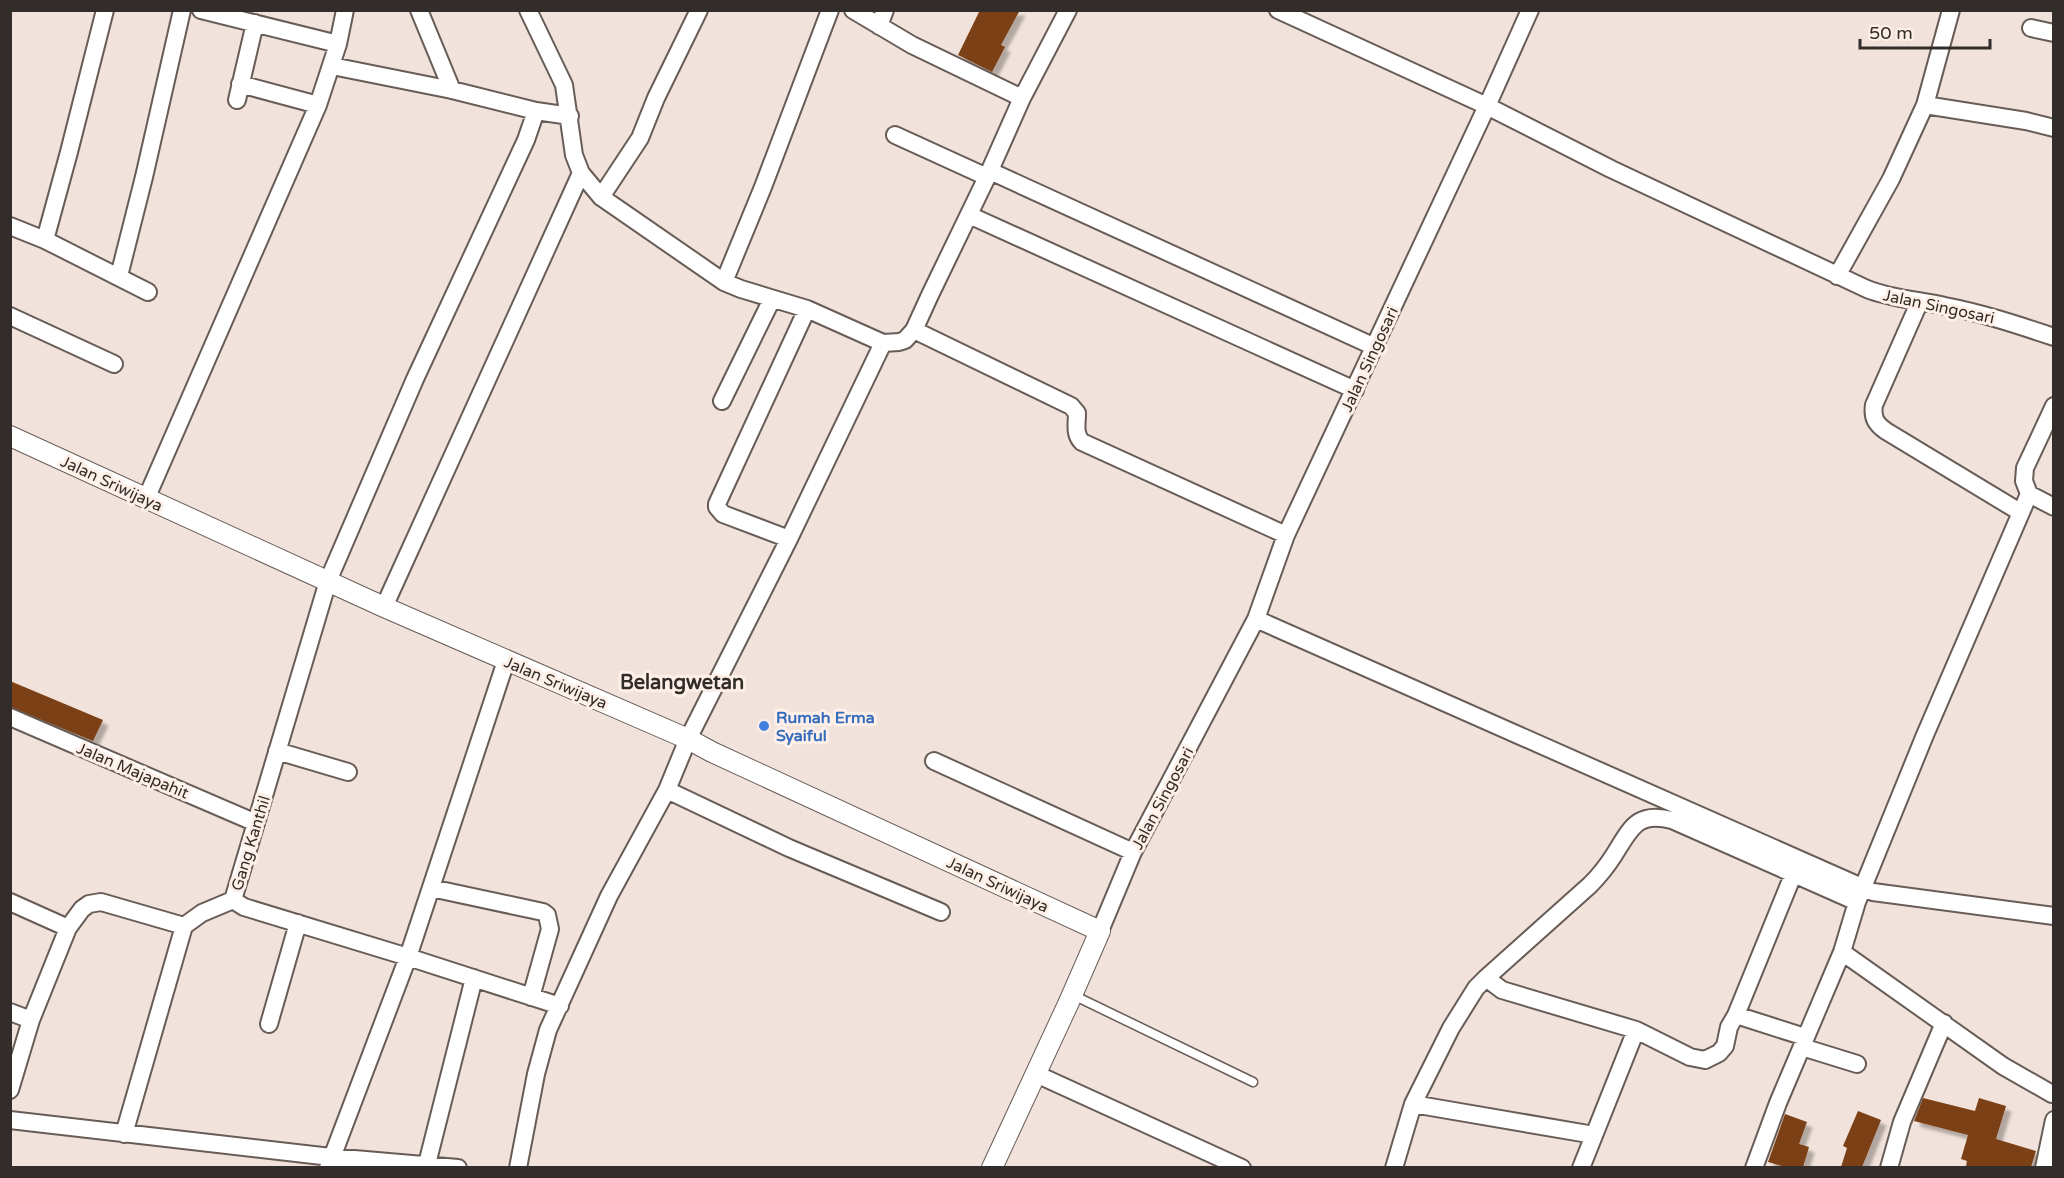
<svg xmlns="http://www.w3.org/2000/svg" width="2064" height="1178" font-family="'Varela Round',sans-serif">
<defs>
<filter id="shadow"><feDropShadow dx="5.5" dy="5.5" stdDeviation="1.5" flood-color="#0004"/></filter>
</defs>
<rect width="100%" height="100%" fill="#f1e3db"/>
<!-- building -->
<path fill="#7c3f13" filter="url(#shadow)" d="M980,10H1020L1001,45L1005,47L992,72L958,55Z
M10,681L103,720L93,741L10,707Z
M1923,1098L1975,1111L1979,1098L2006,1106L1996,1139L2036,1151L2031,1167H1966L1967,1161L1961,1159L1968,1135L1914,1121Z
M1858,1111L1881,1120L1862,1167H1841L1847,1148L1843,1146Z
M1785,1114L1807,1122L1799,1144L1809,1147L1803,1167H1785L1768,1162Z"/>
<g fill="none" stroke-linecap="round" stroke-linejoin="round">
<!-- service casing -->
<g stroke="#685c56" stroke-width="11">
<path id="service" d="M1073,995L1253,1082"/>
</g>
<!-- minor casing -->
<g stroke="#685c56" stroke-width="20">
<path id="minor" d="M201,10L338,44
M419,10L452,90
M528,10L564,85L574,155L581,173L601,197L724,282L741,289L807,309L883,343
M853,10L912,45L1022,98
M1278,10L1487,106L1611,169L1867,289C1892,299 1918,300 1945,306C1982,313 2018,325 2054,337
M879,26L885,10
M2031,28L2054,33
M332,66L452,90L536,111
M240,84L318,105
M237,100L255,23
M1925,105L2026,121L2054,128
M895,135L987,177
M990,171L1375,347
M601,197L640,138L656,98L699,10
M969,215L1355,390
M10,226L45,240L148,292
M45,240L69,152L105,10
M119,276L144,177L182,10
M1837,276L1891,179L1925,105L1951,10
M724,282L763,187L830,10
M1919,303L1874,405C1872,418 1876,424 1886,431L2020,512
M10,316L114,364
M914,330L1071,406L1077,413C1077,424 1074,434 1082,442L1286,535
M722,401L772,299
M2029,494L2054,507
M146,499L318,105L338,44L345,10
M789,539L723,514L717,507V504L807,309
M384,607L581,173
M1256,619L1873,892L2054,916
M10,717L256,823
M277,751L348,772
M934,761L1133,852
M667,790L789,848L941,912
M431,888L543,912L547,915L550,929L531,997
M233,900L244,907L408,957L560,1006
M10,902L68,928
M184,926L202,913L233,900L328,581L415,379L526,140L536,111L570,116
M1100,931L1133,852L1256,619L1286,535L1487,106L1530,10
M1842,952L2003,1066L2052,1094
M1486,978L1590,885C1599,876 1607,866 1614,855C1631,828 1637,811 1672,820L1857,902
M10,1012L31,1020
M1736,1015L1793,875
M269,1024L298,923
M1802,1047L1857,1064
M1036,1074L1242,1168
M10,1090L31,1020L68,928L82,909L89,904L101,902L184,926
M1413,1104L1594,1135
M10,1120L331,1157L458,1168
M124,1134L184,926
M427,1164L474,978
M328,1168L408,957L506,661
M518,1168L536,1074L548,1030L609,896L667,790L688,739L789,539L883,343L899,342L905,340L914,330L930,295L987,177L1022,98L1068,10
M1394,1168L1413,1104L1451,1028L1476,988L1486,978L1502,990L1636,1030L1690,1057L1705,1060L1719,1053L1725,1046L1729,1027L1736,1015L1805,1037
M1581,1168L1636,1030
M1754,1168L1778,1103L1842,952L1857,902L1925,735L2029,494L2024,481L2025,468L2054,406
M1889,1168L1902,1122L1944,1023
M2044,1168L2054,1120"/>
</g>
<!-- tertiary casing -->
<g stroke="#685c56" stroke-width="22">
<path id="tertiary" d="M10,436L384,607L688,739L712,752L1100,931L1069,1002L992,1168"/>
</g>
<!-- service -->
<use href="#service" stroke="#fff" stroke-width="8"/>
<!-- minor -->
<use href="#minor" stroke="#fff" stroke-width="16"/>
<!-- tertiary -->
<use href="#tertiary" stroke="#fff" stroke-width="20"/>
</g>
<!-- markers -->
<circle fill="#3f7fe0" stroke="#fef0e8" stroke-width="2" cx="764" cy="726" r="6"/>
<g text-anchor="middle" stroke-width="6" stroke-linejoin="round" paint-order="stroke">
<!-- street labels -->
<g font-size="16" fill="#322d2a" stroke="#fef0e8">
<text transform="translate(1939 306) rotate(12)" y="6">Jalan Singosari</text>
<text transform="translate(1369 359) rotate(-65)" y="6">Jalan Singosari</text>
<text transform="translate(112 483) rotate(25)" y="6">Jalan Sriwijaya</text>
<text transform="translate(556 682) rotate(23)" y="6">Jalan Sriwijaya</text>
<text transform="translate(133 770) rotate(23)" y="6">Jalan Majapahit</text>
<text transform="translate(1162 798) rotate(-62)" y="6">Jalan Singosari</text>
<text transform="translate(250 843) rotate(-73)" y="6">Gang Kanthil</text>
<text transform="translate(998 884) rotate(25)" y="6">Jalan Sriwijaya</text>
</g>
<!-- shop labels -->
<g font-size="16" font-weight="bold" fill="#366cbe" stroke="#fef0e8" text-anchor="start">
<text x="776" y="723">Rumah Erma<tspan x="776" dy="18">Syaiful</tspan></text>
</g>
<!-- quarter labels -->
<g font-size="20" font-weight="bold" fill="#322d2a" stroke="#fef0e8">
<text x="682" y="689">Belangwetan</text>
</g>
</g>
<!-- border -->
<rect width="2064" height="1178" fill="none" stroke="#322d2a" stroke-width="24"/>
<!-- scale -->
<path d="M1860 39v9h130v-9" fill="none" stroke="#322d2a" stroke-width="3"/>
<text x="1869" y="39" font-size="18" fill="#322d2a" stroke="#fef0e8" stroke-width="4.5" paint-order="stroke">50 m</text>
</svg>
